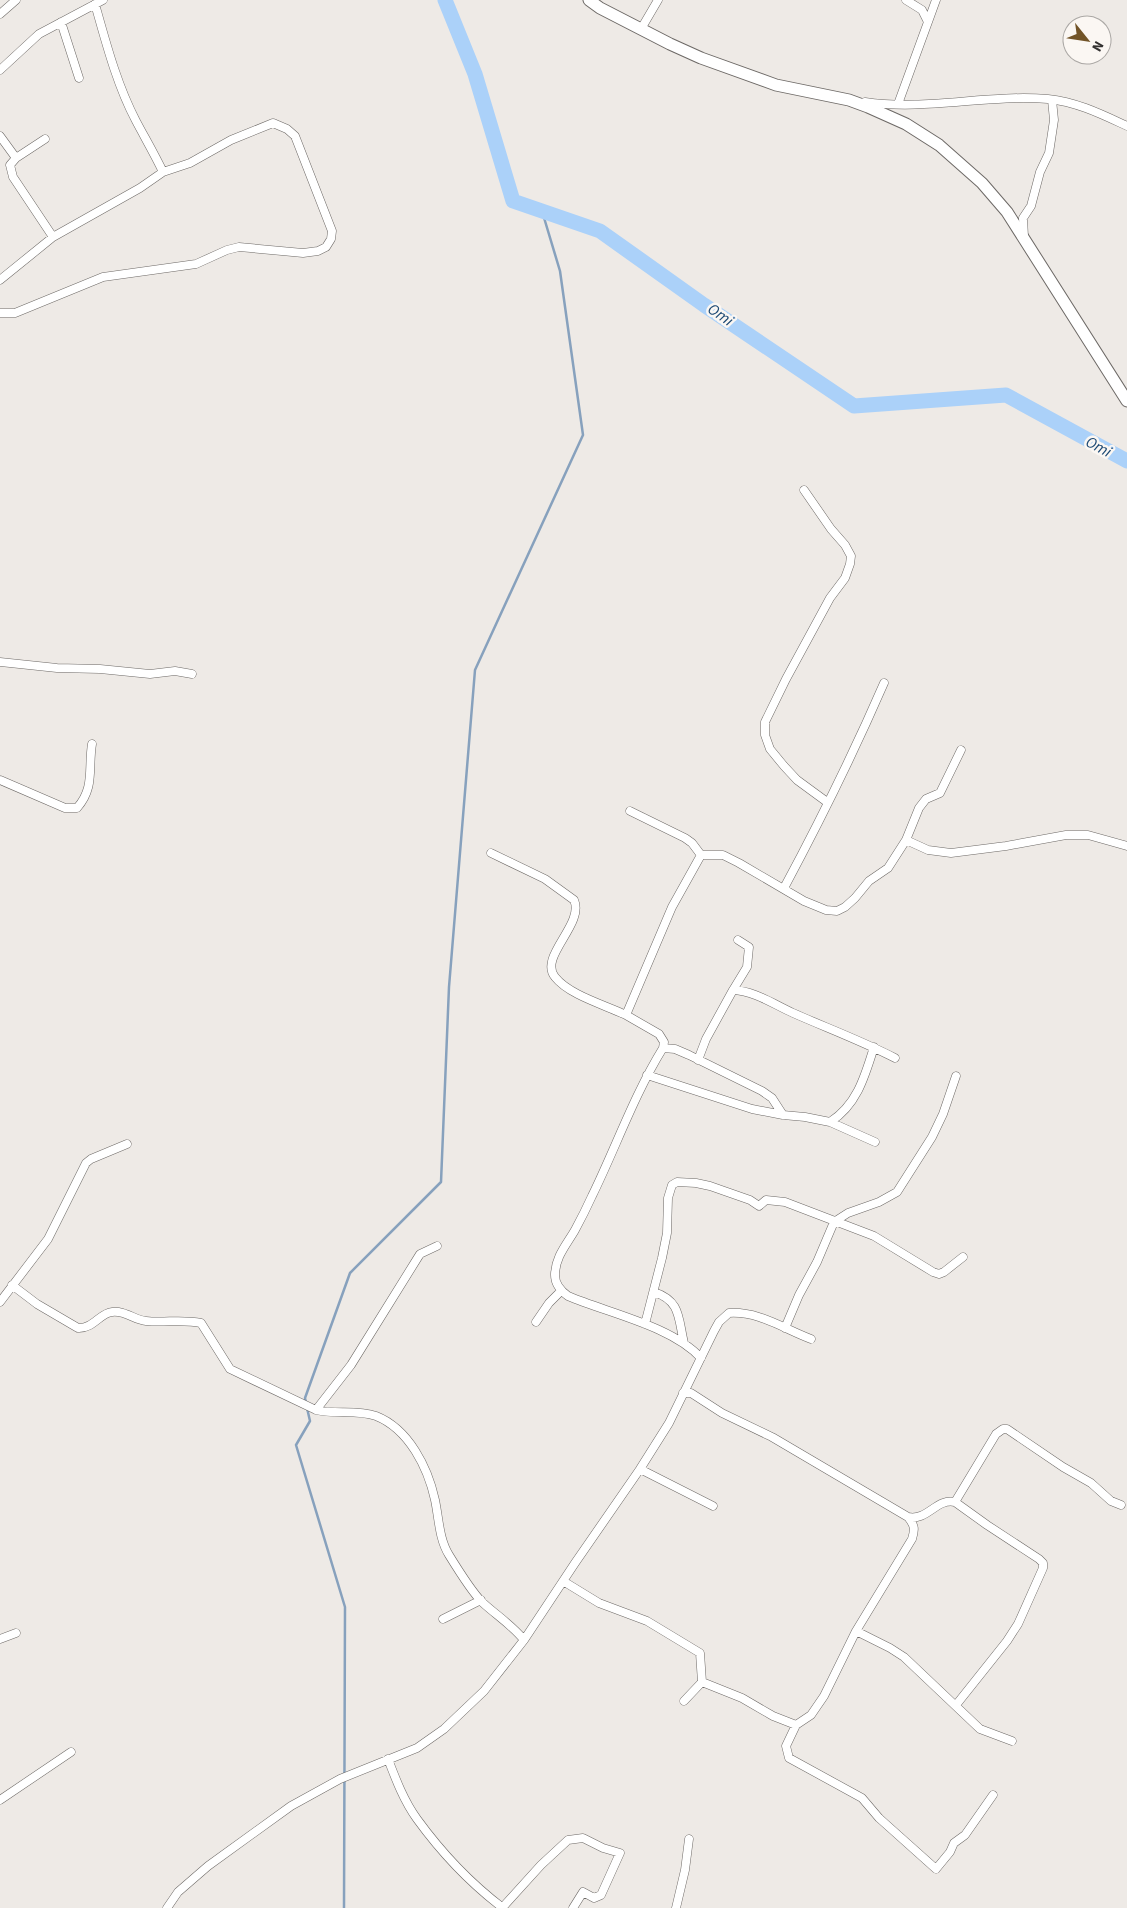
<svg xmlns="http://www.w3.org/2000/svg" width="1127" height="1908" font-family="'Source Sans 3',sans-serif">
<rect width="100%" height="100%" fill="#eeeae6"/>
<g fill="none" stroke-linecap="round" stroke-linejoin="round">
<!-- stream -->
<path stroke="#87a1bd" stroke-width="2.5" d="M306,1403L305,1398L350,1273L441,1182L449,987L475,670L583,435L560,271L542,211
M307,1408L310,1421L296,1445L345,1607L344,1908"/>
<!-- river -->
<path stroke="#abd1f9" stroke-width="15" d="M445,0L475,74L513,201L600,231L704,305L854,406L1006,395L1127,461"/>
<!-- street casing -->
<g stroke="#6d6966" stroke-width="9">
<path id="street" d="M95,4C106,43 117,85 136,121C145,138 155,155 163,172
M0,14L16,0
M61,22L79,78
M928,22L936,0
M641,29L658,0
M0,70L39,34L103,0
M865,102C926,111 987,94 1048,99C1077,102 1101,114 1127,126
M898,104L928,22L922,10L906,0
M0,136L16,158L10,165L13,177L53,237
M16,158L45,139
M1024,237L1023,218L1031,206L1040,172L1049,153L1054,120L1052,100
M0,280L53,237L140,188L163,172L190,163L231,140L273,123L287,129L295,136L332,231L331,239L326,247L318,251L303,253L239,247L227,250L196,264L103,277L15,313H0
M804,490L831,529L845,545L851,556L850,564L845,578L830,598L786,679L765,722V735L770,749L784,766L797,780L827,802
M0,662L57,668L100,669L150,674L175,671L192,674
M0,780L65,808H77C95,788 88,768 92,744
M630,811L685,838L692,843L701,855
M906,840L928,850L951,853L1006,846L1066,835H1088L1127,846
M491,853L545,879L574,900C585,924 538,957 555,977C569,995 605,1005 626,1015
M784,888C820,821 854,752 884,683
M733,990L747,967L749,947L738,940
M663,1048L675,1049L689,1055L762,1091L772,1098L783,1115
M698,1060L706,1039L733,990C755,991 773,1004 793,1013C827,1028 862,1041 895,1058
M647,1075L752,1109L783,1115L805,1117L830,1122C857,1105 865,1076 874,1047
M830,1122L875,1142
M12,1285L37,1304L78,1328C93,1329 100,1313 112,1312C124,1310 135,1320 146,1321C164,1323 183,1319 201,1323L230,1369L316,1410C336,1415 356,1409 376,1416C409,1429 428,1468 435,1500C439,1519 439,1539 449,1555C457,1568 472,1592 482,1602C496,1615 512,1625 524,1640
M654,1292C681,1301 678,1318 684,1343
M0,1302L48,1239L86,1163L91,1159L127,1144
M536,1322L549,1303L561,1291
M645,1324L662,1258L667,1233L668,1198L672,1185L677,1182L696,1183L710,1186L750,1200L759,1206L766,1200L785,1202L874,1236L933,1272L939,1274L944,1272L963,1257
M785,1328L799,1295L817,1262L834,1222L848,1213L879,1202L897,1192L932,1137L943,1114L956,1076
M701,1358C672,1326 608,1313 568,1296C561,1291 555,1284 555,1275C555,1257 567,1244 575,1230C581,1219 587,1207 592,1196C616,1147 634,1095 663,1048L664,1042L659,1034L626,1015L672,907L701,855H723L739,863L804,901L826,910L837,911L845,907L855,898L869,881L888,868L906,840L919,808L926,799L940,793L961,750
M683,1393H691L722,1413L772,1437L908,1517C928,1521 936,1498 955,1502L987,1525L1039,1559L1043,1563V1568L1018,1624L1007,1641L956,1705
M316,1410L351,1365L420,1254L437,1246
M640,1469L713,1506
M955,1502L996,1434L1003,1429H1007L1063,1467L1091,1483L1111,1501L1121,1505
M563,1581L599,1603L647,1621L700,1653L702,1682L684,1701
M443,1619L481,1600
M856,1631L890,1648L904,1657L980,1729L1012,1741
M0,1639L16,1633
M702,1682L742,1698L773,1716L796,1725L811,1715L824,1696L856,1631L912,1539C915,1529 915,1526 908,1517
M796,1725L786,1746L789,1758L862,1798L879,1818L936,1869L950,1852L954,1843L965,1835L993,1795
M388,1759C396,1780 404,1801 417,1819C441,1852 470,1883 503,1908
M0,1800L71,1752
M167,1908L178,1892L208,1866L291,1806L340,1779L417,1748L444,1729L484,1691L524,1640L575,1563L640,1469L669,1423L714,1331L719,1322L729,1313C759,1311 784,1329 811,1339
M502,1908L541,1865L568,1840L583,1838L603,1848L620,1853L601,1895L594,1898L583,1892L573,1908
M676,1908L685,1870L689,1839"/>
</g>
<!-- secondary casing -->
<g stroke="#6d6966" stroke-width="13">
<path id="secondary" d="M589,0L600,8L670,44L701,58L776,85L849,100L868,107L906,124L939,145L982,183L1007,212L1127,401"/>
</g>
<!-- street -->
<use href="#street" stroke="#fff" stroke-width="8"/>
<!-- secondary -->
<use href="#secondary" stroke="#fff" stroke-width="11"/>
</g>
<g text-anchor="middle" stroke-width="5" stroke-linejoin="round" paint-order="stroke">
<!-- water labels -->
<g font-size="16" font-style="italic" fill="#1c4974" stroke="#fbf7f3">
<text transform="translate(721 314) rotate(35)" y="6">Omi</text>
<text transform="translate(1099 446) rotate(28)" y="6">Omi</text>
</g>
</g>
<!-- north arrow -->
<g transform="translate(1087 40) rotate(120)"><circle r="24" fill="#fbf7f3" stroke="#aba8a5"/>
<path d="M0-4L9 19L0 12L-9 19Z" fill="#725428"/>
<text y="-8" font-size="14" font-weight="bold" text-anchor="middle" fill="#333130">N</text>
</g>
</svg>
